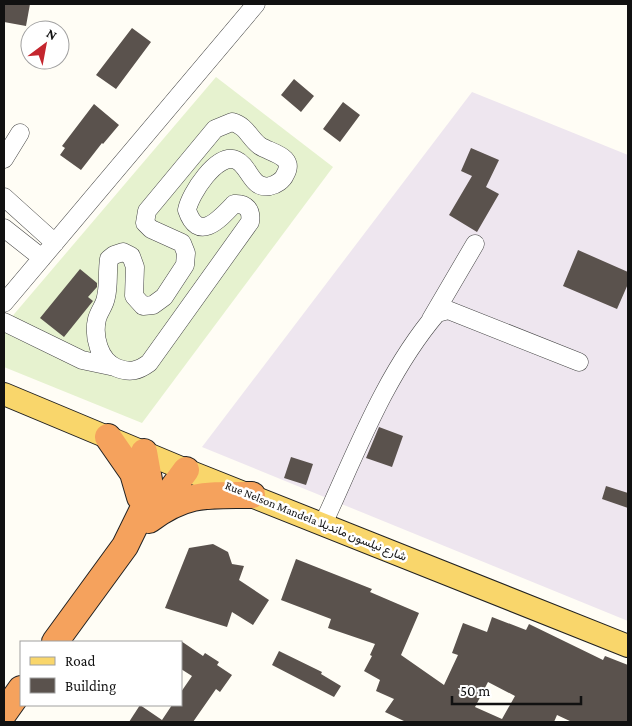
<svg xmlns="http://www.w3.org/2000/svg" width="632" height="726" font-family="'Crimson Pro',Vazirmatn,serif">
<rect width="100%" height="100%" fill="#fffdf5"/>
<!-- industrial -->
<path fill="#eee6ef" d="M472,92L628,155V621L202,447Z"/>
<!-- pitch -->
<path fill="#e6f2cf" d="M216,77L333,167L142,423L4,367V326Z"/>
<!-- building -->
<path fill="#5a524d" fill-rule="evenodd" d="M4,4H30L26,26L4,22Z
M132,28L151,42L116,89L96,75Z
M294,79L314,96L301,112L281,95Z
M343,102L360,115L340,142L323,129Z
M94,104L119,125L103,144L102,143L81,170L60,155L65,148L62,146Z
M471,148L499,160L486,187L499,194L477,232L449,215L472,176L461,171Z
M578,250L628,272V284L617,309L563,286Z
M80,269L97,283V287L88,297L93,301L64,337L40,318Z
M379,427L403,436L392,467L366,458Z
M291,457L313,464L306,485L284,478Z
M606,486L628,493V508L602,499Z
M213,544L228,552L232,564L244,566L239,580L269,600L253,625L232,612L227,627L165,608L189,548Z
M296,559L372,589L370,592L419,613L401,655L444,685L458,655L452,653L463,623L487,632L492,617L526,630L529,624L603,660L605,656L628,665V722H572L557,715L554,722H406L385,712L394,699L376,691L380,680L364,671L372,656L370,655L375,644L328,628L331,619L281,600ZM488,682L515,696L502,719L475,707Z
M181,641L203,656L205,653L219,662L217,665L232,675L220,692L216,689L193,722H129L140,705L162,720L172,705H181V692L192,676L181,669Z
M279,651L322,672L321,674L341,686L334,697L272,665Z"/>
<g fill="none" stroke-linecap="round" stroke-linejoin="round">
<!-- minor casing -->
<g stroke="#444" stroke-width="19">
<path id="minor" d="M232,122C247,126 249,138 260,146C271,153 296,156 285,175C283,180 276,185 270,186C251,190 250,166 236,160C217,152 190,194 187,210C198,243 219,220 234,204C246,203 252,210 250,222L149,363C138,371 130,373 117,368C99,361 93,336 97,319C99,311 105,305 106,297C109,285 107,272 109,259L114,255L123,252L131,256L135,267L134,296L143,306L153,305L164,297L185,265L186,253L182,243L151,229L145,223L147,211L215,129Z
M4,159L20,133
M4,197L55,243
M4,228L42,258
M4,303L256,4
M431,319L475,244
M4,322L82,360L115,367
M323,524C356,453 385,374 437,313L448,310L579,362"/>
</g>
<!-- major casing -->
<g stroke="#222" stroke-width="24">
<path id="major" d="M4,394L186,470L628,646"/>
</g>
<!-- highway casing -->
<g stroke="#222" stroke-width="28">
<path id="highway" d="M108,437L133,473L140,497
M155,512L186,470
M149,520C186,492 208,495 252,495
M55,642L125,546L148,499L149,480L144,452
M4,713L21,689"/>
</g>
<!-- minor -->
<use href="#minor" stroke="#fff" stroke-width="18"/>
<!-- major -->
<use href="#major" stroke="#f9d66b" stroke-width="22"/>
<!-- highway -->
<use href="#highway" stroke="#f5a25d" stroke-width="26"/>
</g>
<g text-anchor="middle" stroke-width="5" stroke-linejoin="round" paint-order="stroke">
<!-- street labels -->
<g font-size="12" fill="#111" stroke="#fff">
<text transform="translate(316 521) rotate(22)" y="4">Rue Nelson Mandela شارع نيلسون مانديلا</text>
</g>
</g>
<!-- border -->
<rect width="632" height="726" fill="none" stroke="#111111" stroke-width="10"/>
<!-- legend -->
<rect x="20" y="641" width="162" height="65" fill="#ffffff" stroke="#a0a0a0"/>
<rect x="30" y="657" width="25" height="8" fill="#f9d66b" stroke="#a0a0a0"/>
<text x="65" y="666" font-size="15" fill="#111111">Road</text>
<rect x="30" y="678" width="25" height="15" fill="#5a524d" stroke="#a0a0a0"/>
<text x="65" y="691" font-size="15" fill="#111111">Building</text>
<!-- north arrow -->
<g transform="translate(45 45) rotate(32)"><circle r="24" fill="#ffffff" stroke="#a0a0a0"/>
<path d="M0-4L9 19L0 12L-9 19Z" fill="#c4262e"/>
<text y="-8" font-size="14" font-weight="bold" text-anchor="middle" fill="#111111">N</text>
</g>
<!-- scale -->
<path d="M452 696v8h129v-8" fill="none" stroke="#111111" stroke-width="2.5"/>
<text x="460" y="696" font-size="15" fill="#111111" stroke="#ffffff" stroke-width="4" paint-order="stroke">50 m</text>
</svg>
